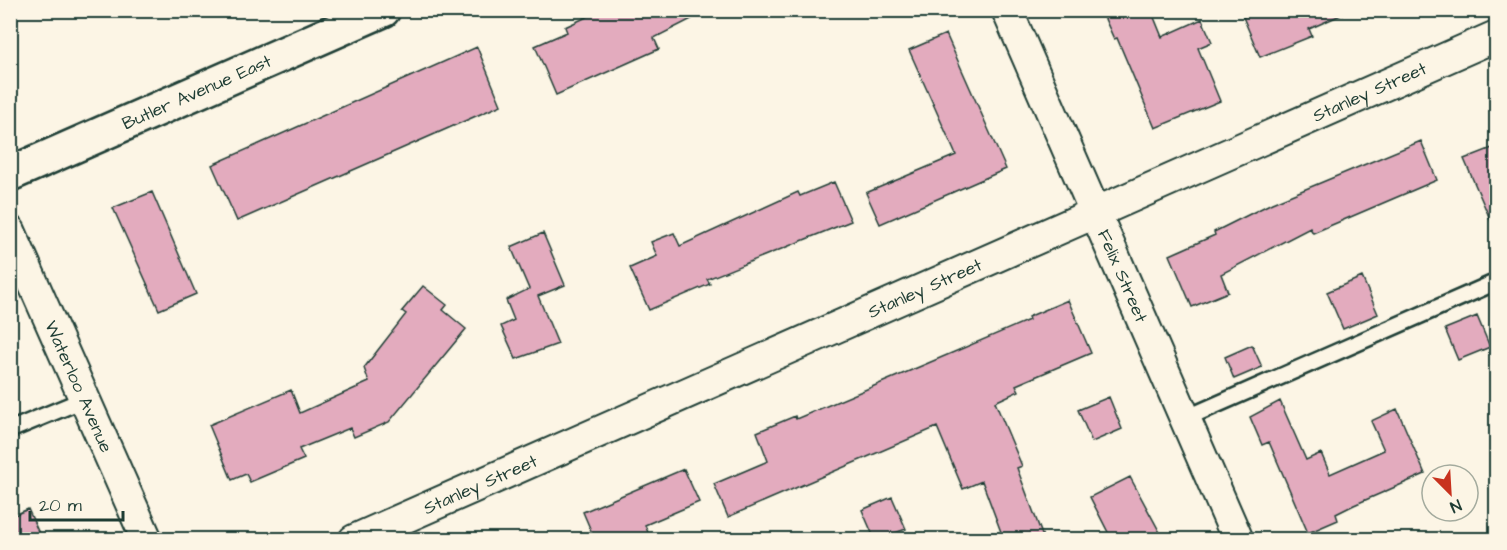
<svg xmlns="http://www.w3.org/2000/svg" width="1507" height="550" font-family="'Architects Daughter',sans-serif">
<rect width="100%" height="100%" fill="#fcf5e5"/>
<filter id="ink" filterUnits="userSpaceOnUse"><feTurbulence type="fractalNoise" baseFrequency=".0167" numOctaves="2"/><feDisplacementMap in="SourceGraphic" scale="12" xChannelSelector="R" yChannelSelector="G"/><feConvolveMatrix kernelMatrix="1 2 1 2 8 2 1 2 1" color-interpolation-filters="sRGB"/></filter>
<g filter="url(#ink)">
<!-- building -->
<path fill="#e3abbe" stroke="#1f3d34" stroke-width="1.5" d="M602,10H709L654,38L659,49L556,95L535,46L567,32L565,27Z
M1101,10H1151L1162,37L1202,19L1212,42L1198,48L1220,101L1155,128L1117,38L1114,39Z
M1260,10H1352L1309,29L1312,36L1260,57L1243,17Z
M946,34L1006,169L880,224L866,193L956,155L909,50Z
M477,47L501,105L237,221L212,165Z
M1421,141L1437,180L1313,233L1310,228L1221,274L1228,292L1192,307L1170,255L1215,235L1214,232L1272,203Z
M1497,146V235L1464,159Z
M834,182L851,221L707,279L710,284L649,310L630,268L657,256L651,242L674,233L680,246L798,192L800,196Z
M152,192L196,294L159,310L113,208Z
M543,233L565,285L538,296L558,344L516,359L501,326L514,320L506,300L529,289L511,247Z
M1362,277L1378,314L1343,329L1327,292Z
M423,286L447,305L443,310L466,329L389,422L354,437L350,428L299,449L304,459L250,482L246,474L232,480L209,425L291,390L300,413L369,382L364,368L406,314L402,311Z
M1068,300L1091,353L1016,385L1019,391L995,402L1022,466L1017,468L1044,540H1004L982,481L963,489L937,427L728,517L714,484L768,461L757,432L795,416L796,419L926,364L1029,320L1028,317Z
M1477,316L1490,347L1458,360L1445,329Z
M1252,345L1262,367L1234,379L1225,357Z
M1109,397L1122,429L1092,442L1078,410Z
M1280,401L1306,460L1321,453L1330,474L1384,450L1371,421L1397,409L1425,474L1354,505L1336,514L1338,520L1308,533L1269,442L1262,445L1250,417Z
M684,469L699,502L645,525L651,540H595L583,512Z
M1130,477L1164,540H1112L1090,497Z
M892,497L906,529L875,540L862,510Z
M28,509L42,540H10V517Z"/>
<g fill="none" stroke-linecap="round" stroke-linejoin="round">
<!-- lane casing -->
<g stroke="#1f3d34" stroke-width="20">
<path id="lane" d="M1184,419L1496,282
M10,430L85,399"/>
</g>
<!-- street casing -->
<g stroke="#1f3d34" stroke-width="34">
<g id="street">
<path id="s1" d="M1007,10L1238,540"/>
<path id="s2" d="M10,231L147,540"/>
<path id="s3" d="M354,540L1496,36"/>
</g>
</g>
<!-- secondary casing -->
<g stroke="#1f3d34" stroke-width="38">
<g id="secondary">
<path id="s4" d="M10,174L383,10"/>
</g>
</g>
<!-- lane -->
<use href="#lane" stroke="#fcf5e5" stroke-width="15"/>
<!-- street -->
<use href="#street" stroke="#fcf5e5" stroke-width="30"/>
<!-- secondary -->
<use href="#secondary" stroke="#fcf5e5" stroke-width="33"/>
</g>
</g>
<g text-anchor="middle" stroke-width="4.5" stroke-linejoin="round" paint-order="stroke">
<!-- street labels -->
<g font-size="18" fill="#1f3d34" stroke="#fcf5e5">
<text dy="6" stroke="none"><textPath href="#s4" startOffset="204">Butler Avenue East</textPath></text>
<text dy="6" stroke="none"><textPath href="#s3" startOffset="1110">Stanley Street</textPath></text>
<text dy="6" stroke="none"><textPath href="#s1" startOffset="290">Felix Street</textPath></text>
<text dy="6" stroke="none"><textPath href="#s3" startOffset="624">Stanley Street</textPath></text>
<text dy="6" stroke="none"><textPath href="#s2" startOffset="170">Waterloo Avenue</textPath></text>
<text dy="6" stroke="none"><textPath href="#s3" startOffset="138">Stanley Street</textPath></text>
</g>
</g>
<!-- margin -->
<rect width="1507" height="550" fill="none" stroke="#fcf5e5" stroke-width="36"/>
<rect x="18" y="18" width="1471" height="514" fill="none" stroke="#1f3d34" stroke-width="2" filter="url(#ink)"/>
<!-- north arrow -->
<g transform="translate(1450 493) rotate(156)"><circle r="28" fill="#fcf5e5" stroke="#a4ab9e" stroke-width="1.5"/>
<path d="M0-4.5L10 22L0 15L-10 22Z" fill="#c8321e"/>
<text y="-9" font-size="16" font-weight="bold" text-anchor="middle" fill="#1f3d34">N</text>
</g>
<!-- scale -->
<path d="M30 511v9h93v-9" fill="none" stroke="#1f3d34" stroke-width="3"/>
<text x="39" y="511" font-size="18" fill="#1f3d34" stroke="#fcf5e5" stroke-width="4.5" paint-order="stroke">20 m</text>
</svg>
